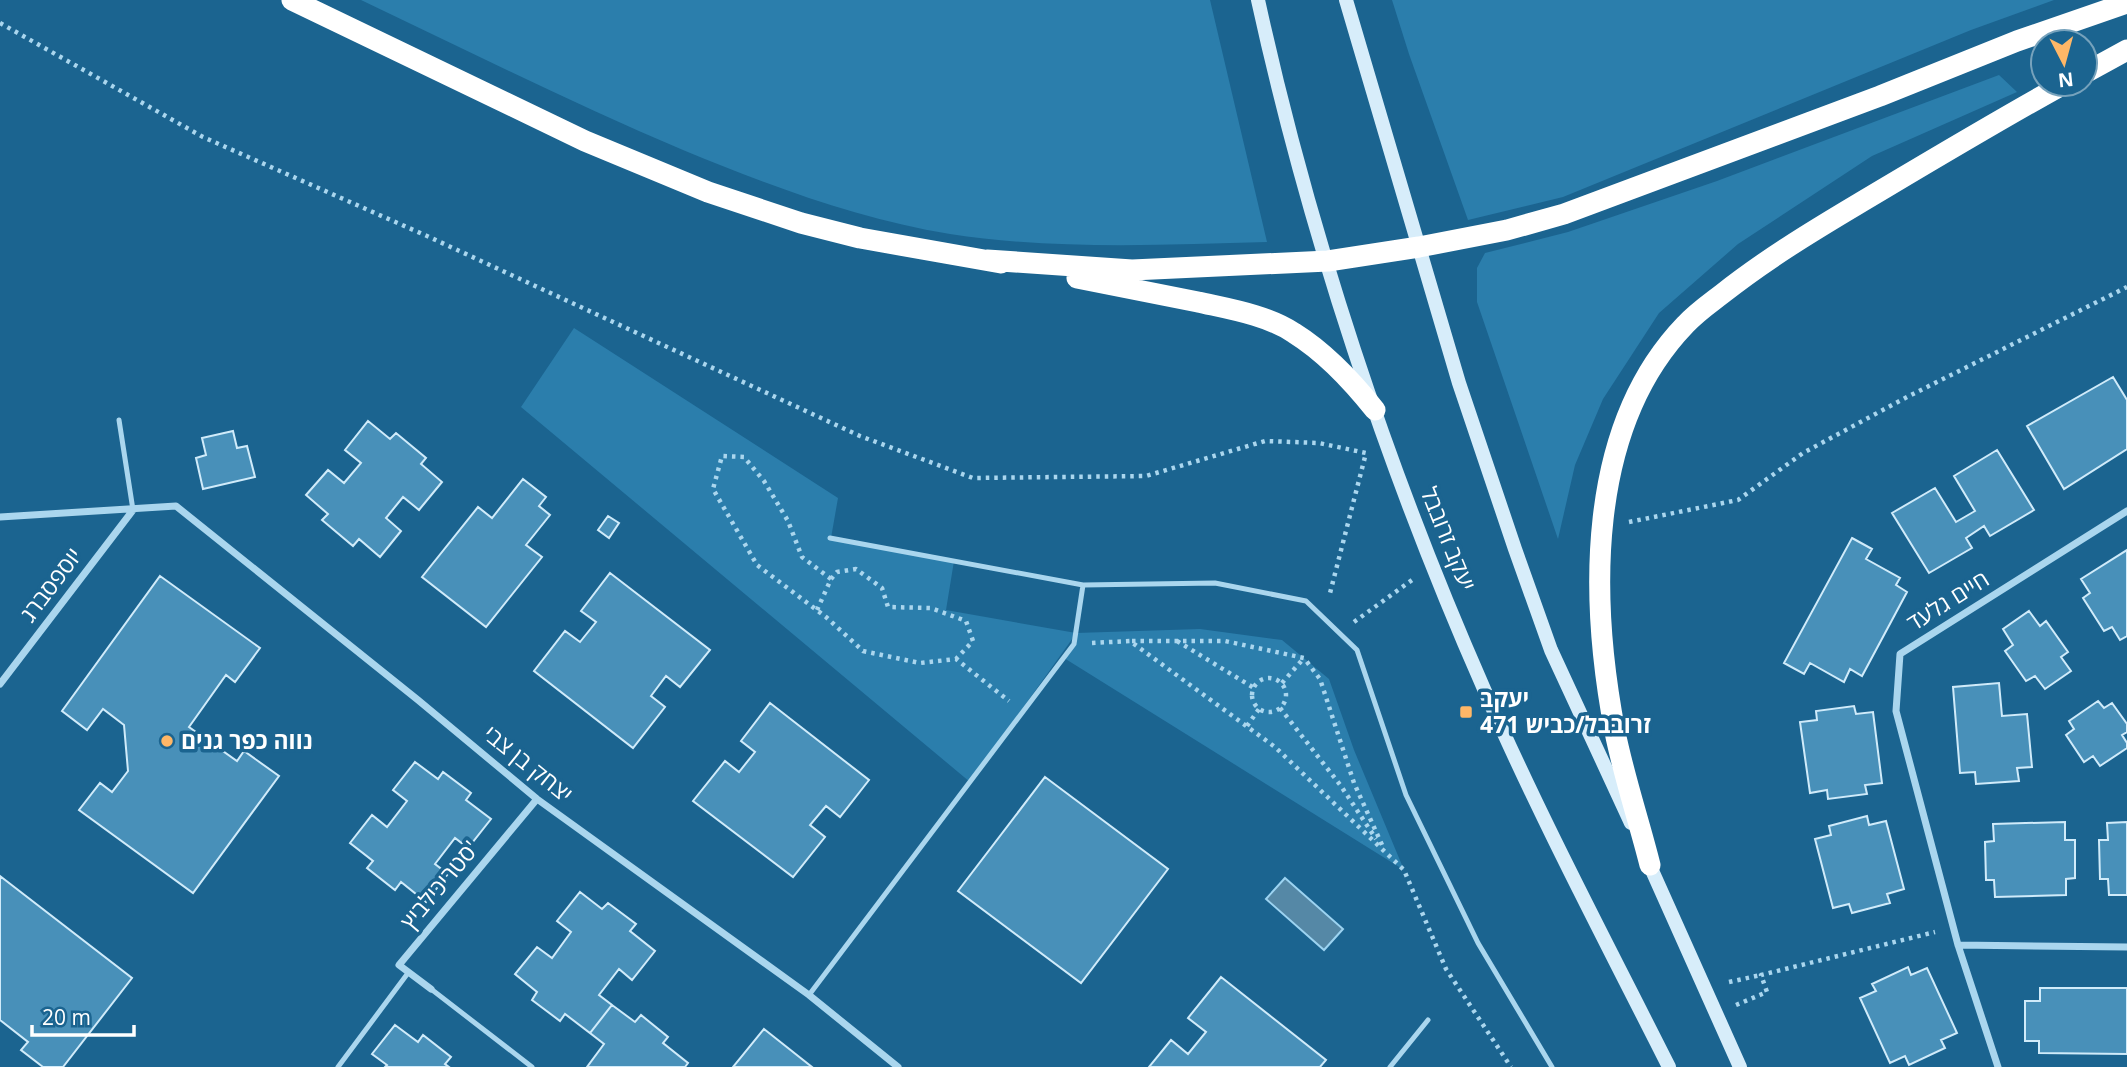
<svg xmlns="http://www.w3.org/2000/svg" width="2127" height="1067" font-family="'Open Sans',Heebo,sans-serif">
<rect width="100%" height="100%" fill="#1b6490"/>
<!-- green -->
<path fill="#2b7eac" d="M361,0H1210L1267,242C1161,245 1054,250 950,234C858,219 768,185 683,150C574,104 468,51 361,0Z
M1392,0H2054L1971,30L1563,197L1468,220L1409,54Z
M1999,75L2017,92L1872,156L1738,244L1659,313L1603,399L1575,465L1558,539L1477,302V268L1485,253L1568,232L1717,181Z
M574,328L838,498L831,538L954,561L946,610L1076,633L1200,629L1282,640L1329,679L1354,750L1404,870L1064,658L1074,644L1075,635L970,782L521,407Z"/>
<!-- water -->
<path fill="#5588a6" stroke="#9cd3f1" stroke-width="2" d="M1285,878L1343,929L1324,950L1266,899Z"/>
<!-- building -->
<path fill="#4890b9" stroke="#d0ebfa" stroke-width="2" d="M2113,377L2127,400V449L2064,489L2027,426Z
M368,421L390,439L396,433L426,458L421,464L442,482L419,510L403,497L386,518L401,531L380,557L359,539L353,546L322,520L328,514L306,495L328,470L344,483L361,463L345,450Z
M233,431L237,448L247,446L255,477L203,489L196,458L206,455L202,438Z
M1997,450L2034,510L1990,536L1984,526L1966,538L1972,548L1929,573L1892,513L1935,488L1956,522L1975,511L1954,476Z
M523,479L546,497L539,506L550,515L526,545L542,557L486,627L422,577L478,507L492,518Z
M608,516L619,523L609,538L598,530Z
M1852,538L1872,549L1866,559L1900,578L1896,585L1907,592L1862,676L1850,669L1844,682L1810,663L1804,674L1784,663Z
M2127,550V636L2120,640L2112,627L2104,631L2083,598L2090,593L2081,579Z
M610,573L710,650L680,687L666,676L651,696L665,707L633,748L534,671L565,631L580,642L596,622L581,611Z
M160,576L260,648L235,682L226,675L189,727L237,761L244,751L279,776L193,893L79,810L100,783L112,792L128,771L124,725L103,709L87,730L62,711Z
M2029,611L2040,626L2046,621L2068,652L2061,657L2071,671L2045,689L2035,676L2026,681L2005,651L2013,645L2003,629Z
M1999,683L2002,716L2027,714L2032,767L2017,768L2019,781L1976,784L1975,772L1960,773L1953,687Z
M2098,701L2104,708L2112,703L2127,724V732L2122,735L2127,743V748L2100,766L2093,756L2084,762L2066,735L2074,729L2069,721Z
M770,703L869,780L840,817L826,806L810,825L825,837L793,877L693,801L725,761L739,772L755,752L741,741Z
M1854,706L1856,714L1873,712L1882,783L1865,785L1867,794L1828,799L1827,790L1810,793L1800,722L1817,720L1816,711Z
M415,762L438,779L443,772L471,793L466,800L491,819L468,848L455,838L435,864L448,874L426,902L401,882L395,890L367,868L373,861L350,843L372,815L387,827L407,801L393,790Z
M1045,777L1168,869L1081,983L958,891Z
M1867,816L1869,825L1886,821L1904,889L1887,894L1890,903L1852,913L1849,904L1833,908L1815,839L1831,835L1829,826Z
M2065,822V840H2075V878L2066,879V895L1995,897L1994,880H1986L1985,842L1994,841L1993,824Z
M2127,822V895H2109L2108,879H2100L2099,840H2108L2107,823Z
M0,876L132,978L63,1067H43L21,1050L28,1042L0,1020Z
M580,892L602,909L608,903L636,924L630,931L655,951L632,980L619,969L599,995L612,1005L590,1033L565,1014L560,1021L532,1000L537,992L515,974L537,947L552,958L571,932L557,921Z
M1908,967L1911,975L1927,968L1957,1033L1941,1040L1945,1048L1909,1065L1905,1056L1890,1063L1860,998L1876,991L1872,984Z
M1221,977L1326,1060L1320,1067H1149L1171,1040L1188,1054L1206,1032L1188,1018Z
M2040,988H2127V1054L2039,1053V1041H2025V1001H2040Z
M612,1005L635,1022L641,1015L668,1037L663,1043L688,1063L685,1067H587L604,1044L590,1033Z
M395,1025L418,1042L423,1035L451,1057L445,1064L449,1067H385L387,1065L372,1054Z
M764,1029L812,1067H733Z"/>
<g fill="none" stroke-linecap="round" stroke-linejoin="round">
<!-- path -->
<path stroke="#aad6ee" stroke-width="4.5" stroke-dasharray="3.5 5" stroke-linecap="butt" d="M0,23L203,137L427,236L860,436L973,478L1146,476L1265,441L1319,443L1366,453L1329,597
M1629,522L1738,500L1803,453L1907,397L2127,287
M831,579L837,572L856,569L882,588L888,607L931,608L966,621L973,641L956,659
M817,610L831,579L802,557L788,521L764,481L744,457L722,456L713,489L757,565L826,617L863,651L920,663L956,659L1009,701
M1354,622L1412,580
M1132,641H1225L1304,658L1320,679L1354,783L1383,847
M1177,641L1254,688
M1092,643L1130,641L1275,747L1404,870L1446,969L1511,1067
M1252 695a17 17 0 1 1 34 0a17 17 0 1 1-34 0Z
M1282,683L1304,658
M1280,708L1341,786L1376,839
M1247,726L1259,709
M1729,982L1761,975
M1736,1005L1767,992L1761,975L1935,932"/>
<!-- lane -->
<path stroke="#aad6ee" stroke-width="5" d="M119,420L133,510
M830,538L1083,585L1215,583L1306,601L1357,650L1406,795L1478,943L1552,1067
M431,989L532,1067
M809,995L1074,644L1083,585
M338,1067L408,973
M1390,1067L1428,1020"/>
<!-- street -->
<path stroke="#aad6ee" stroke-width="7" d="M0,517L176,506L418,700L537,799L809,995L898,1067
M0,684L133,510
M1958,945L2127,947
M431,989L399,965L537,799
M1998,1067L1958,945L1896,711L1900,654L2127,511"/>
<!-- secondary -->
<path stroke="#d7edfa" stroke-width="14" d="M1258,0C1309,233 1388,471 1484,689C1540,817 1606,942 1669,1067
M1346,0L1459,383L1515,549L1551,650L1631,823
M1646,857L1740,1067"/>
<!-- highway -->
<path stroke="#fff" stroke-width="21" d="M292,0L585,141L708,192L801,223L860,238L1001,263
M2085,73L2127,50
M987,260L1132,270L1328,261L1419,247L1507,230L1564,214L1880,96L2017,41L2127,3
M1077,278C1118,286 1158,294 1198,302C1229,309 1267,315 1294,333C1326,353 1352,381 1375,410
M1650,865C1639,821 1624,777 1615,732C1590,601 1585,429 1685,325C1696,313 1709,304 1722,294C1765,260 1811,232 1858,204C1927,163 1995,122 2064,84"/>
</g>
<!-- markers -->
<g fill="#ffb767" stroke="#1b6490" stroke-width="2.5">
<rect x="1459" y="705" width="14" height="14" rx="3.5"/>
<circle cx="167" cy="741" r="7"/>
</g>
<g text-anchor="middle" stroke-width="7" stroke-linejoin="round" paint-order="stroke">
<!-- street labels -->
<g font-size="23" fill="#fff" stroke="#1b6490">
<text transform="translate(1448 539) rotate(68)" y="8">יעקב זרובבל</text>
<text transform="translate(51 585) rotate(-53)" y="8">יוספסברג</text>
<text transform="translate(1948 601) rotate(-32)" y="8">חיים גלעד</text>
<text transform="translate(528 764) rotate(39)" y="8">יצחק בן צבי</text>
<text transform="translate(440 885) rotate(-50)" y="8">סטריכילביץ'</text>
</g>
<!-- poi labels -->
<g font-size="23" font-weight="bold" fill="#fff" stroke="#1b6490" text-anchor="start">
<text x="1480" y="707">יעקב<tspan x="1480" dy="26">זרובבל/כביש 471</tspan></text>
<text x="181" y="749">נווה כפר גנים</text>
</g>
</g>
<!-- north arrow -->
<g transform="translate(2064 63) rotate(174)"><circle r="33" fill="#1b6490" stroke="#76a2bc" stroke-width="2"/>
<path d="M0-5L12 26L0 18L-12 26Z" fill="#ffb767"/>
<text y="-10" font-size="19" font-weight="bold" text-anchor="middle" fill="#ffffff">N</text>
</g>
<!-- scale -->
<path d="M32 1025v10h102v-10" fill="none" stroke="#ffffff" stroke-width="3.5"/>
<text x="42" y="1025" font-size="21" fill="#ffffff" stroke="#1b6490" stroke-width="5" paint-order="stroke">20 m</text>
</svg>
